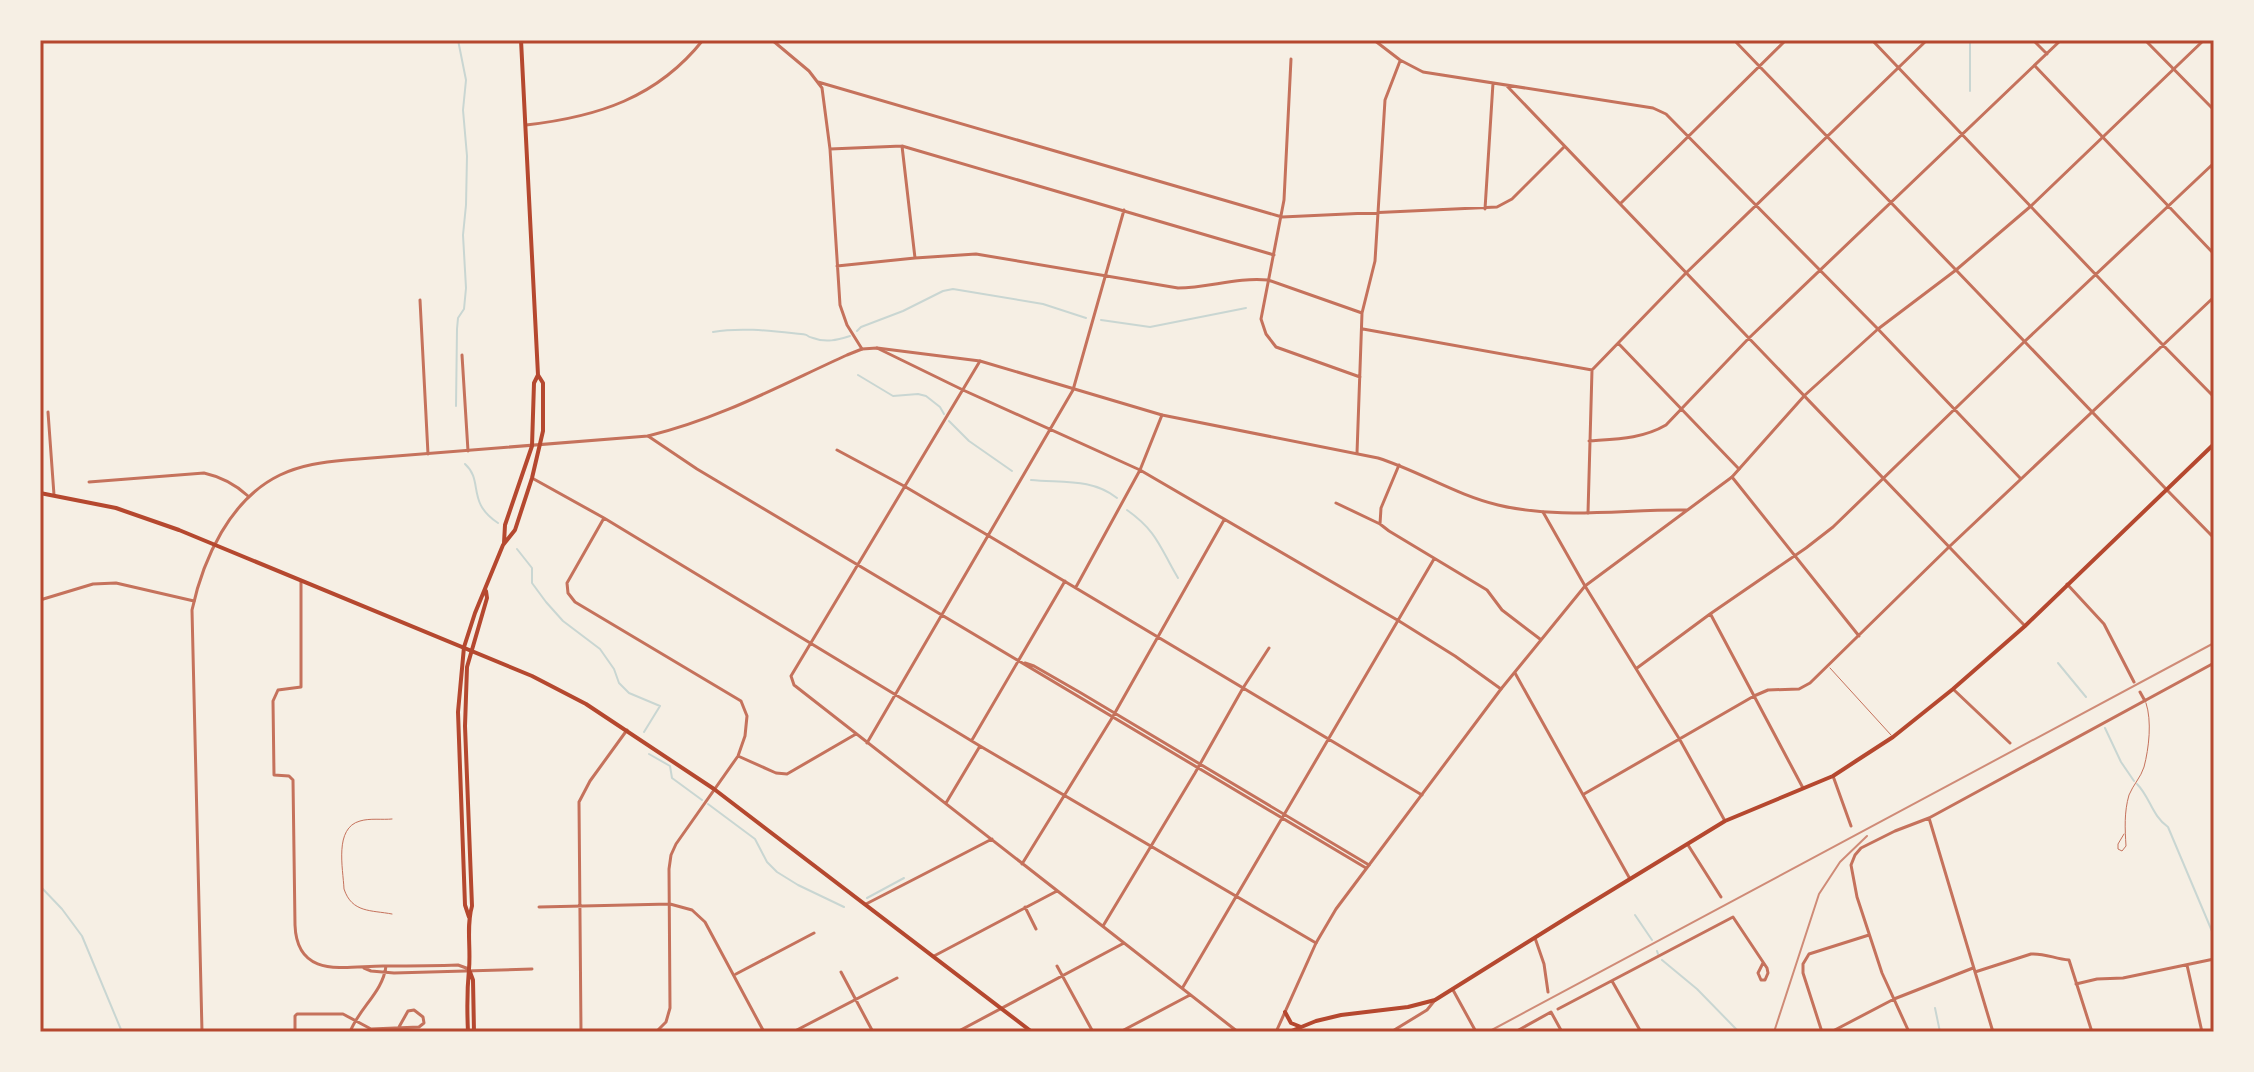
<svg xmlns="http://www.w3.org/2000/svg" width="2254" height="1072" font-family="'Noto Sans',sans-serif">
<rect width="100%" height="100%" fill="#f6efe4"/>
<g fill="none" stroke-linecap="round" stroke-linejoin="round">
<!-- stream -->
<path stroke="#c9d6d2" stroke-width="2" d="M1970,40V91
M1101,320L1150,327L1246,308
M857,331L861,327L903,311L943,291L953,289L1043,304L1086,318
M713,332C741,327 772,331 801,334C811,335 803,335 813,338C826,343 837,340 850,336
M858,375L893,396L918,394L926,396L940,407L944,414
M456,406L457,329L458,318L464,309L466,288L463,235L466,205L467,156L463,110L466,80L458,40
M949,421L969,441L1012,471
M465,464C484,481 466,502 498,523
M1031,480C1062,483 1092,478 1117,498
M1127,510C1158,532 1160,548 1178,578
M517,549L532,568V583L546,602L563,621L600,649L614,669L619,683L629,693L660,706L644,732
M2058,663L2086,697
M2105,728L2121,762L2134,781
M649,754L670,766L672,778L702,800
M2137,784C2150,797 2152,816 2168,827L2214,936
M708,804L755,839L767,862L777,872L798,885L844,907
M40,886L62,909L82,936L122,1032
M867,898L904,878
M1635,915L1652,940
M1657,951L1658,954
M1662,960L1697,989L1739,1032
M1935,1008L1940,1032"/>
<!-- service -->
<path stroke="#c5725c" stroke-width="1" d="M1830,668L1891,735
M2124,834L2118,844V849L2122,851L2126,846C2125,829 2124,812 2129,795C2133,785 2141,777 2144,767C2149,748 2152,721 2146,703
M392,914C371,910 352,913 344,889C343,868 334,828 360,821C370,818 382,820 392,819"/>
<!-- minor -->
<path stroke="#c5725c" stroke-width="3" d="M772,40L809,71L822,88L830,149L840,305L847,325L862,349
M1374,40L1400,60L1423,72L1653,108L1666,114L1876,327L2021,479
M1734,40L1956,270
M1872,40L2159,341L2214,397
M2033,40L2047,54
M2145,40L2214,110
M1291,59L1284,200L1261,319L1266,334L1276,347L1360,377
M2035,66L2214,254
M818,82L1282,217L1497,207L1512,199L1564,147
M1507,86L2025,626
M902,146L915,258
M830,149L902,146L1274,255
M1621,203L1786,40
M1485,209L1493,83
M837,266L915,258L976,254L1178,288C1209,288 1236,277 1268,280L1362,313
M420,300L428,454
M1363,329L1592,370
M1618,343L1739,469
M877,348L963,390L1140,470L1399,621L1455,656L1501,689
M462,355L468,451
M980,361L791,676L794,685L1238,1032
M1592,370L1685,274L1927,40
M48,412L54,495
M648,436L697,469L1366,868
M1589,441C1616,439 1642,439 1666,425L1749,338L2061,40
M837,450L904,486L989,536L1422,795
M1357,453L1362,313L1375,261L1385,100L1400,61
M1732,477L1859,636
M532,478L604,518L980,746L1316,943
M89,482L204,473C222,477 235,484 248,496
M2166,489L2214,538
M1336,503L1380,524L1389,531L1487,590L1502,610L1540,639
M1543,512L1585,586L1680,740L1725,821
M1588,513L1592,370
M604,518L567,583L568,593L575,602L741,701L747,716L745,736L738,756L676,844L671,855L669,869L670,1008L666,1022L656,1032
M1380,524L1381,508L1399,465
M301,581V687L278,690L273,701L274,775L289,776L293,780L295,925C297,980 346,966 383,966C408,966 433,966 458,965L469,969
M2067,584L2104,624L2134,682
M1076,587L1140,470L1162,415
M40,600L93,584L116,583L194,601
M1711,615L1803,788
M1025,663L1034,666L1081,693L1369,865
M1637,668L1710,614L1806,548L1833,527L2024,342L2214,163
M1515,673L1630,879
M1953,689L2010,743
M2140,692L2145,701
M972,740L1065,581
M867,743L1073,390L1124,210
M738,756L776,773L787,774L856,734
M1833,776L1851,826
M1584,794L1754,696L1768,690L1799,689L1810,683L1950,546L2214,297
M946,803L980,746
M1929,818L1993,1032
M1688,845L1721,897
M1022,864L1112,718L1224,520
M866,904L992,839
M539,907L670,904L692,910L705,922L764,1032
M1025,907L1036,929
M1103,926L1195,773L1243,688L1269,648
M1535,938L1544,964L1548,992
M934,956L1057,891
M2187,965L2202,1032
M1057,966L1093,1032
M364,968L371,971L394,973L532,969
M841,972L873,1032
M1975,972L2031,954C2045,953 2055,959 2069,960L2092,1032
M736,974L814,933
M1612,981L1641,1032
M2076,984L2097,979L2123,978L2214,959
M1183,987L1434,559
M1453,990L1475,1030
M1558,1009L1733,917L1767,968L1768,973L1765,980H1761L1758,973L1763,963
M295,1032V1016L297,1014H343L371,1029L419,1027L424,1023L423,1017L414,1010L408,1011L399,1027
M350,1032C359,1008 383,992 386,966
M581,1032L579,802L590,781L627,730
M793,1032L897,978
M957,1032L1124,943
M1120,1032L1190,995
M1391,1032L1427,1010L1435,1000
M1515,1032L1551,1012L1562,1032
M1822,1032L1803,973V964L1809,954L1869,935
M1831,1032L1894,999L1973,968
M1909,1032L1882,973L1857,897L1851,865L1855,855L1861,848L1895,831L1929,818L2214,663"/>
<!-- tertiary -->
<path stroke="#c5725c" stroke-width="3" d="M526,125C597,117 657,98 703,40
M1956,270L2166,489
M202,1032L192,610C203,559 230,499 280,475C301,465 323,462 346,460L648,436C719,419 781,385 847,355L862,349L877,348L980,361L1162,415L1378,458C1419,471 1456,495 1498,505C1560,520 1624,509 1687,510
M1276,1032L1316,943L1336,909L1501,689L1585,586L1732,477L1805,395L1878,329L1956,270L2031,206L2204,40"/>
<!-- primary -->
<path stroke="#b5482f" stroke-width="4" d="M40,493L116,508L179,530L532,676L586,704L714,789L1032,1032
M1285,1012L1291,1023L1301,1027
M1289,1032L1316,1021L1341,1015L1408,1007L1435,1000L1576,912L1725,821L1833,776L1856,761L1893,737L1953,689L2025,626L2214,444"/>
<!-- trunk -->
<path stroke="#b5482f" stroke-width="4" d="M504,543L505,525L532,446L534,383L538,375
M469,917L465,905L458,712L464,647L475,613L503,545L515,530L532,478L543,431V383L538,375L521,40
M470,972L473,980L474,1032
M468,1032C467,1011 467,990 469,969C471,948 466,926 472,906L465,726L467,667L487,598L486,591"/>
<!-- rail -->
<path stroke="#cf8b77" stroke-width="2" d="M1488,1032L2214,643
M1774,1032L1819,894L1840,862L1867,836"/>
</g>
<!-- border -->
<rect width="2254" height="1072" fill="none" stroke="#f6efe4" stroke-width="84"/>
<rect x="42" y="42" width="2170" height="988" fill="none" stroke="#b5482f" stroke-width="3"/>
</svg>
